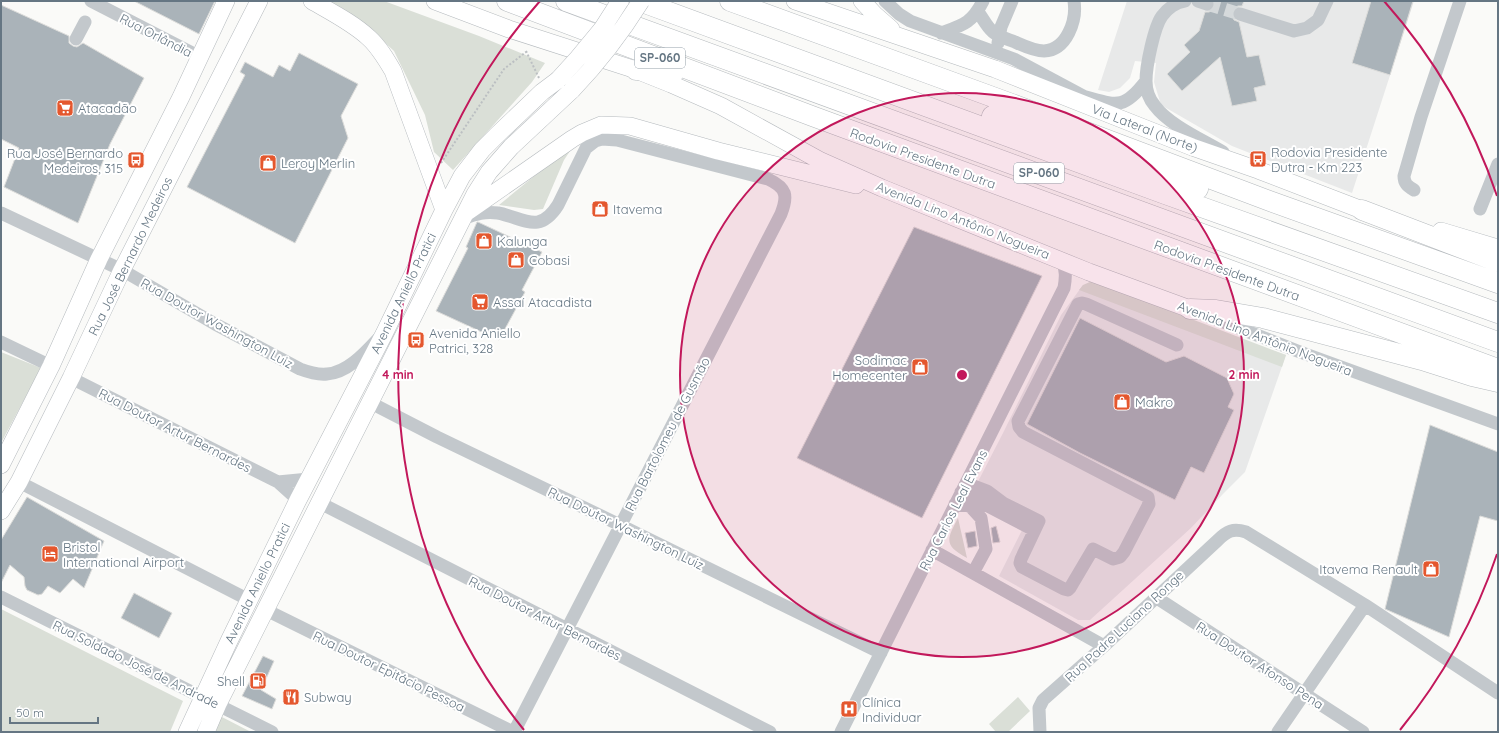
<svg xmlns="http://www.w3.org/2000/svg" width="1499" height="733" font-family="Quicksand,sans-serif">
<rect width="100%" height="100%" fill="#fafaf8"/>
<!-- built -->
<path fill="#e8e9e9" d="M1127,1H1414L1352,193L1232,146L1161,105L1154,82L1156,63L1135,61L1130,78L1120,88L1109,92L1098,90Z
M1083,285L1286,355L1245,472L1223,494L1191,528L1090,620H1078L999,576L1023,528L969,499L1003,433L1061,315Z"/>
<!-- green -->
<path fill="#dadfd7" d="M326,1H384L479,36L545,63L532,82L453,170L434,152L425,115L394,51L372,31Z
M572,148L564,160L543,209L534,210L499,205L566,150Z
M1092,281L1286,355L1282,367L1079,290L1083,285Z
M1,352L41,368L1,443Z
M958,518L967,558C943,545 947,539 958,518Z
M1,609L183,701L170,732H1Z
M1018,697L1030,711L1008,732H996L989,724Z
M220,716L251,732H213Z"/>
<!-- building -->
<path fill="#aab3b9" stroke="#dcdcda" d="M134,1H215L199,34Z
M1214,1H1244L1242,6H1238L1234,8L1232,15L1234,20L1239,22L1247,57L1259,55L1266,85L1254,88L1257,101L1232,106L1220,57L1182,91L1167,74L1190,52L1184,45L1199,31L1205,12H1209L1213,10L1215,6Z
M1371,1H1413L1390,75L1352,63Z
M1,5L69,36V43L73,46L77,47L83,43L144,78L110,144L78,223L4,187L19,148L1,139Z
M299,53L358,84L341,116L348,138L295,243L187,187L245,75L240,72L245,62L273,77L279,65L290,71Z
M477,222H478L542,252L522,290L525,292L499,340L436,311L468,248L466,247Z
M914,227L1042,276L922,518L797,458Z
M1080,318L1166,362L1184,356L1227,378L1234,394L1228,407L1234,410L1204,473L1191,467L1175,500L1080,453L1027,424Z
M1430,425L1498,452V521L1480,516L1449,637L1385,609Z
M27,497L104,541L84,588L73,579L60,593L48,586L42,594L38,595L27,590L25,586L24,577L10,565L1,583V540Z
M996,526L1000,542L993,543L991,528Z
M975,531L977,546L968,548L965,533Z
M134,593L172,613L159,638L121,618Z
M263,656L274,661L261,690L276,699L272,709L242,696Z"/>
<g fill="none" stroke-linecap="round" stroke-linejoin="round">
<!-- minor-tunnel -->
<path stroke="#d5d9db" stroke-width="13" stroke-dasharray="13 6" stroke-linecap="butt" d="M1207,4L1240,14"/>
<!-- major casing -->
<g stroke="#b5babe" stroke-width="18">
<path id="major" d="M312,1C331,12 353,23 369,38C379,47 386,59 393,71L444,210
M435,1L509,29L636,70L671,84L721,106L819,160L882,188L1089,272L1190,309
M795,1L995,69L1192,147L1258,170L1362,210L1375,214
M862,1L875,15L891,29
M467,212L572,139L582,133L601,125L630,126L718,151L856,185
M1441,231L1498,248
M1,465L51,366L99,259L181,97L226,1
M1,511L19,482L71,378L122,270L259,1
M187,732L229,641L298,500L384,334L444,210L462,176L482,150L496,136L542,92L558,80
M206,732L218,704L475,194L489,172L511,147L572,90"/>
</g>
<!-- highway casing -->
<g stroke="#b4b9bd" stroke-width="21">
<path id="highway" d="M507,1L812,116L1498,369
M566,1L1498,342
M639,1L1165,194L1498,313
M730,1L1012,104L1267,200L1498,283
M636,70L655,68L673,74
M992,116L1198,189
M1362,210L1498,262
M1190,309L1216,310L1263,318L1422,360L1472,376L1498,382"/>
</g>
<!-- path -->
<path stroke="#bbbfc2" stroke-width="2" stroke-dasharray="2 2" stroke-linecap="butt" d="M526,51L539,78
M441,163L504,69L526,52"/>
<!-- minor -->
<path stroke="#c3c8cc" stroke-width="13" d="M91,1L200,57
M885,1L899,14L910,21L1014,59L1085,97
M1185,1C1176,2 1167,9 1162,16C1154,27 1146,66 1146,81C1146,90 1149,99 1155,106C1169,125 1203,140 1223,152
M1198,1L1207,4
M978,12C983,18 986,26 993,32C999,37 1007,39 1015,42C1024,46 1034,51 1044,51C1067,50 1077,20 1074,1
M1240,14L1294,31L1307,28L1318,20L1327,1
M941,33C963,25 972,23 983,1
M76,39L85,22
M998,43L1001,27L1012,1
M1082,96C1116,105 1123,111 1146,81
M1414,190C1407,186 1404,183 1404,176L1421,117L1460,1
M1480,209L1498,164
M1,213L122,270L215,324L300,369C308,372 318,375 327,374C347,373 365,353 378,339
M464,218C476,214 485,211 498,213C524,218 539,235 558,205L586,148L595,141L602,139L617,140L768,179C787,188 788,196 781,214L514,732
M1203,314L1300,352L1498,424
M1,342L51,366
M71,378L278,482L298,500
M371,403L437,437L620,525L881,653
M19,482L249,600
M278,482L309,479
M966,483L987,491L1003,503L1039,521L1021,559L1020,563L1022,567L1064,589L1068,590L1070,588L1093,549L1113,559L1120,557L1124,552L1149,504L1148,497L1023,432L1019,427L1018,421L1078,304L1082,303L1086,304L1177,345
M961,492L1034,530
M320,503L770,732
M955,504L970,506L981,518L986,549L973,573
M932,550L1104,646
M1,597L272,732
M1157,598L1363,732
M266,610L513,732
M841,732L1064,288C1066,277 1066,270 1062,260
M1040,732L1039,708L1043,700L1104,646L1218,540C1227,531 1233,528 1246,532L1365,605L1498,693
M1278,732L1365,605"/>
<!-- major -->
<use href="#major" stroke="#fff" stroke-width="17"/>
<!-- highway -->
<use href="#highway" stroke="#fff" stroke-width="20"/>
<!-- major-bridge casing -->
<g stroke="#b5babe" stroke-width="18" stroke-linecap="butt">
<path id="major-bridge" d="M558,80L578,58L602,29L620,1
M572,90C598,63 621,33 641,1"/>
</g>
<!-- major-bridge -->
<use href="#major-bridge" stroke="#fff" stroke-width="17"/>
</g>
<!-- distance rings -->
<circle cx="962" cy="375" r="282" fill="#c2185b" fill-opacity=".12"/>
<g fill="none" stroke="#c2185b" stroke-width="2">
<circle cx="962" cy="375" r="282"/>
<path d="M1497 554A564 564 0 0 1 1400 730M524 730A564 564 0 0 1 540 1M1384 1A564 564 0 0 1 1497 196"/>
</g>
<!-- icons -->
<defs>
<g id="supermarket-square" transform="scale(0.9)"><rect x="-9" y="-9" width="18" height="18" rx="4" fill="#e4572e" stroke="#fff"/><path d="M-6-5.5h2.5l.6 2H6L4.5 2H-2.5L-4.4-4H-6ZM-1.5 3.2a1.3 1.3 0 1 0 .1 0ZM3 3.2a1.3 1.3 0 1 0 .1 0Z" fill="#fff"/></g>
<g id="bus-square" transform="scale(0.9)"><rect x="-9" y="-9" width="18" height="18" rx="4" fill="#e4572e" stroke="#fff"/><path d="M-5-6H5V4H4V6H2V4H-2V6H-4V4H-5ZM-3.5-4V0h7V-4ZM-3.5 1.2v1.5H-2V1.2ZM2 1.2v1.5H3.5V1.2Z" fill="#fff"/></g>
<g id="shop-square" transform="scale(0.9)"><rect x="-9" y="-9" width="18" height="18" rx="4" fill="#e4572e" stroke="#fff"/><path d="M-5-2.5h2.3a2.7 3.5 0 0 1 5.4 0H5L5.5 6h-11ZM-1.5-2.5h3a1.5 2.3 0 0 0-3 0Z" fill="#fff"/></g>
<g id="hotel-square" transform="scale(0.9)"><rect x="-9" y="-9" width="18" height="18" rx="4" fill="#e4572e" stroke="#fff"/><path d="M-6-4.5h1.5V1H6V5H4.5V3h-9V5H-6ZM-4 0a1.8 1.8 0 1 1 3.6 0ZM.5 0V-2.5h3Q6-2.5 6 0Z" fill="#fff"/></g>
<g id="fuel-square" transform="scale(0.9)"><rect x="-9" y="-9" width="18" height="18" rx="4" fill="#e4572e" stroke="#fff"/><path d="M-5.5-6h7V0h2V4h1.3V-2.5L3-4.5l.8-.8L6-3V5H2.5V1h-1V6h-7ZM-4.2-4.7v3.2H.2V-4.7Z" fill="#fff"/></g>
<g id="restaurant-square" transform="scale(0.9)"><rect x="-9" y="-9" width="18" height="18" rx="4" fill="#e4572e" stroke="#fff"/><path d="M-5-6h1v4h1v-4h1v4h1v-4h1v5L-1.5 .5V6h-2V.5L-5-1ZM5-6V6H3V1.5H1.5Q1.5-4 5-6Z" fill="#fff"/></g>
<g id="hospital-square" transform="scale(0.9)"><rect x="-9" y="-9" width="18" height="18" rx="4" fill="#e4572e" stroke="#fff"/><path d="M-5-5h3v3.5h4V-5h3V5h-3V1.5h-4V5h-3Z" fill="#fff"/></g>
</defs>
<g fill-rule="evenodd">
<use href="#supermarket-square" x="65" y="108"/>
<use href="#bus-square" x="1258" y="159"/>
<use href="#bus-square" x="136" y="160"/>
<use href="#shop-square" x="268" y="163"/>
<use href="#shop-square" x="600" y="209"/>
<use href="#shop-square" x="484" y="241"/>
<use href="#shop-square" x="516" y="260"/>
<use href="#supermarket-square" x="480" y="302"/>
<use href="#bus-square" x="416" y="340"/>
<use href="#shop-square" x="920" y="367"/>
<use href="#shop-square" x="1122" y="402"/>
<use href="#hotel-square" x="50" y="554"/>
<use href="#shop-square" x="1431" y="569"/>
<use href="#fuel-square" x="258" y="681"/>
<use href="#restaurant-square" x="291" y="697"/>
<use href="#hospital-square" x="849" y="709"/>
</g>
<g text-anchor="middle" stroke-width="4" stroke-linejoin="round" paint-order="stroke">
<!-- shield labels -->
<g fill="#fff" stroke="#939fa8" stroke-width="1">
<rect x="635" y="48" width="50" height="20" rx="3"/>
<rect x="1014" y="163" width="50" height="20" rx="3"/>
</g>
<g font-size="12" font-weight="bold" fill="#657683">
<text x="660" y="62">SP-060</text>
<text x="1039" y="177">SP-060</text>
</g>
<!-- street labels -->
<g font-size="13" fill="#657683" stroke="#fff">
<text transform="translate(156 35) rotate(27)" y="5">Rua Orlândia</text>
<text transform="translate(1145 128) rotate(21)" y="5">Via Lateral (Norte)</text>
<text transform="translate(923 158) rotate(20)" y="5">Rodovia Presidente Dutra</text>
<text transform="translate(963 220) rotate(22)" y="5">Avenida Lino Antônio Nogueira</text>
<text transform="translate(130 256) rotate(-64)" y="5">Rua José Bernardo Medeiros</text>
<text transform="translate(1227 270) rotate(20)" y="5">Rodovia Presidente Dutra</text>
<text transform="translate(403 293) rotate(-64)" y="5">Avenida Aniello Pratici</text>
<text transform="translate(217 323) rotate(29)" y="5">Rua Doutor Washington Luiz</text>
<text transform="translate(1265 338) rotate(21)" y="5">Avenida Lino Antônio Nogueira</text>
<text transform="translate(175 430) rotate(27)" y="5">Rua Doutor Artur Bernardes</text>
<text transform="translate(667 434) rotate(-63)" y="5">Rua Bartolomeu de Gusmão</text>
<text transform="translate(953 510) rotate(-63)" y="5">Rua Carlos Leal Evans</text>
<text transform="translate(626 528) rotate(26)" y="5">Rua Doutor Washington Luiz</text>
<text transform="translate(257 583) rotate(-64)" y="5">Avenida Aniello Pratici</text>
<text transform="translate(545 618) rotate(27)" y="5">Rua Doutor Artur Bernardes</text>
<text transform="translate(1124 626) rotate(-43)" y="5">Rua Padre Luciano Ronge</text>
<text transform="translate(136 664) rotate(26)" y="5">Rua Soldado José de Andrade</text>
<text transform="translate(1260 665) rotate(33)" y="5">Rua Doutor Afonso Pena</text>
<text transform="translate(389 671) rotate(26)" y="5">Rua Doutor Epitácio Pessoa</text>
</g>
<!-- poi labels -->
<g font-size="13" fill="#657683" stroke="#fff" text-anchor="start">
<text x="78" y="113">Atacadão</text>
<text x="1271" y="157">Rodovia Presidente<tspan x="1271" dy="15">Dutra - Km 223</tspan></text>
<text x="123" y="158" text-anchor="end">Rua José Bernardo<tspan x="123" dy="15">Medeiros, 315</tspan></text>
<text x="281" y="168">Leroy Merlin</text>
<text x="613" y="214">Itavema</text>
<text x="497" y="246">Kalunga</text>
<text x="529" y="265">Cobasi</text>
<text x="493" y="307">Assaí Atacadista</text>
<text x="429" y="338">Avenida Aniello<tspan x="429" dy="15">Patrici, 328</tspan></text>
<text x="907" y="365" text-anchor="end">Sodimac<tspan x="907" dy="15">Homecenter</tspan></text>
<text x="1135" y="407">Makro</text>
<text x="63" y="552">Bristol<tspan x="63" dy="15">International Airport</tspan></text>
<text x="1418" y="574" text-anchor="end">Itavema Renault</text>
<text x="245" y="686" text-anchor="end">Shell</text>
<text x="304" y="702">Subway</text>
<text x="862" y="707">Clínica<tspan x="862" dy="15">Individuar</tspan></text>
</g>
</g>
<circle cx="962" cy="375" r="6" fill="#c2185b" stroke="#fff" stroke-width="2"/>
<g font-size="12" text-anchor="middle" font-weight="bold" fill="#c2185b" stroke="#fff" stroke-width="4" stroke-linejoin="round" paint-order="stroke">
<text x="1244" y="379">2 min</text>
<text x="398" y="379">4 min</text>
</g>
<!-- border -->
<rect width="1499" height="733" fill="none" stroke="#657683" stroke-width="4"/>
<!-- scale -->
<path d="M10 717v6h88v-6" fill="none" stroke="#657683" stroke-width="2"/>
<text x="16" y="717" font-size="12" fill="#657683" stroke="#ffffff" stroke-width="3" paint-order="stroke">50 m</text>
</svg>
